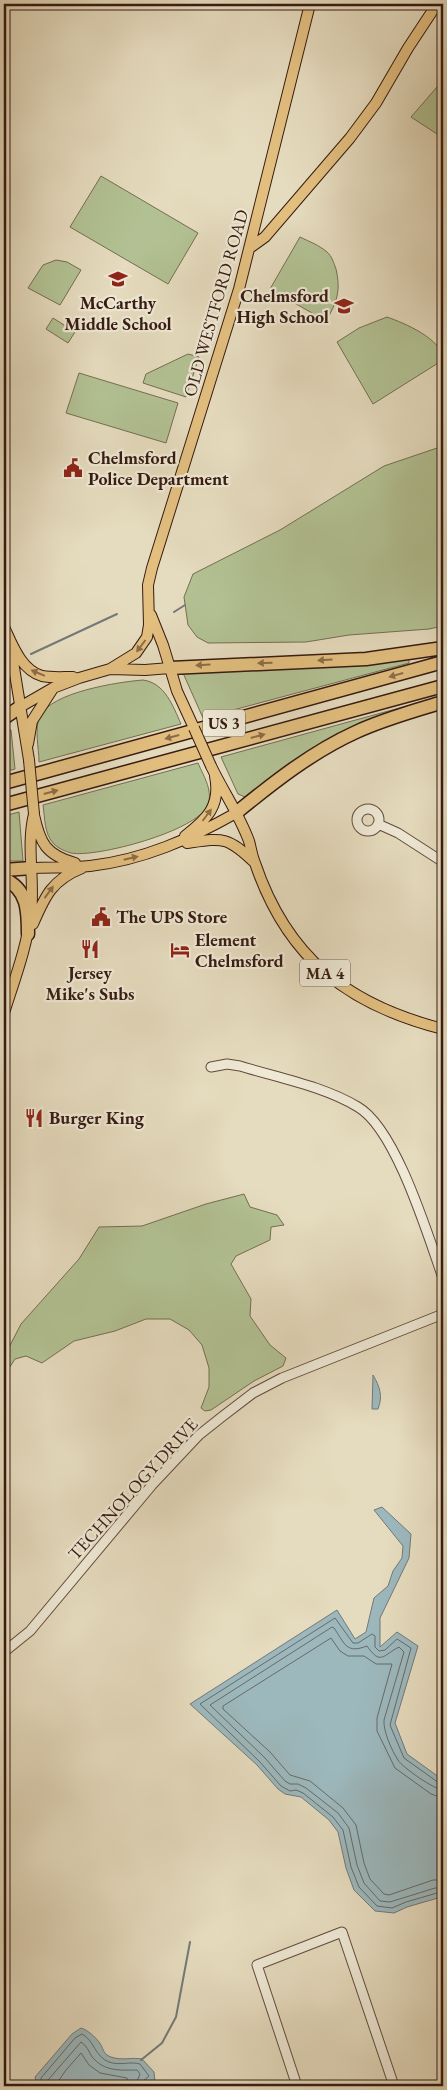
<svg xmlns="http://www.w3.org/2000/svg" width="447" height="2090" font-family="'EB Garamond',serif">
<rect width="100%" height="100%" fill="#e5dbbe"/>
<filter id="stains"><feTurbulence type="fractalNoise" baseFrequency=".004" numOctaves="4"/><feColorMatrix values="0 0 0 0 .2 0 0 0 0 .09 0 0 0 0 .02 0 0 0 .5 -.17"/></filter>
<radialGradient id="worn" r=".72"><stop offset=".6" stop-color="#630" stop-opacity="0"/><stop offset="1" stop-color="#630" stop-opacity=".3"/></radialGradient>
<!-- green -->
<path fill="#b2c193" stroke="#746e52" d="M443,80V138L411,117Z
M101,176L198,233L168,284L70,227Z
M300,237C310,242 319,245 327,252C332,256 334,264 336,269C341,291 337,302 326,321L270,289Z
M56,260L67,262L81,270L60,305L28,288L43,265Z
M387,317C404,323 443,339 443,360L373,404L337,342L359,328Z
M53,318L75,332L68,343L46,329Z
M188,354L199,357L186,397L143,383L146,374Z
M79,373L178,403L166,443L66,413Z
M443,446V626L429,629L349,635L306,642L208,643L197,637L188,625L184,597L193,574L280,530L384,466Z
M409,659V663L203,718L183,673L342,666Z
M143,680C165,683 173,706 181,724L39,762C39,748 34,729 40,716C52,692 118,682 143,680Z
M443,696L304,754L279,771L245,797L238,794L221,757Z
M4,726L11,730L15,769L4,772Z
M198,763C204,777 214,792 207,806C197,831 96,858 71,853C65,851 59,849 54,844C44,834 45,818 43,805Z
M19,812L23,861H4V816Z
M244,1194L250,1207L277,1215L284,1225L271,1227L270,1240L236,1256L231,1264L251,1299L250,1316L270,1345L286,1358L283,1366L254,1381L211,1410L205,1411L201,1408L209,1387V1368L202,1345L189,1330L170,1319H146L115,1331L74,1341L42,1363L26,1356L15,1359L4,1376V1357L21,1324L79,1259L99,1227L142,1226L206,1204Z"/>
<!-- water -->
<path fill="#9cb8bd" stroke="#737978" d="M373,1375C380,1387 383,1396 378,1409H372Z
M382,1507L411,1534L409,1558L380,1618V1647L397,1632L418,1646L395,1723L407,1754L443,1780V1899L438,1898L407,1907L394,1913L375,1911L354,1890L346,1868L338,1832L329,1820L301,1797L285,1794L278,1789L257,1765L190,1704L337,1610L355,1639L366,1632L374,1598L388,1586L393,1571L402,1558L403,1546L374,1510Z
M81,2028C88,2030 95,2037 99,2042C104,2048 102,2054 111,2057C122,2061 132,2057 142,2059L154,2072L155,2082L142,2086H37L35,2077L72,2034Z"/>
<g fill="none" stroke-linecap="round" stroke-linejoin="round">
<!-- shore -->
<path stroke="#696a67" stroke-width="1" d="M443,1784L439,1783L404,1758L390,1725L411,1648L397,1639L385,1650L379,1651L375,1647V1636L372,1634L358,1643H353L335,1618L200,1704L260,1762L281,1786L290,1791L296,1790L303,1793L333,1817L343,1830L351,1867L359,1887L377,1906L392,1908L406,1902L437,1893L443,1894
M443,1790C435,1790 403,1768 398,1760C392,1751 383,1731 384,1720L404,1652L399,1647C383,1655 381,1666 367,1646C346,1654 345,1644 334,1628L332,1627L210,1705L265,1758L285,1781L290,1784H298L306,1788L338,1813L349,1828L357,1865L364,1883L380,1901L390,1902L435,1888H443
M443,1798L431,1794L395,1768L377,1731V1718L392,1664H376L364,1656H348L340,1651L331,1638L223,1706V1709L270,1752L290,1775L310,1781L343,1808L356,1825L364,1863L370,1879L384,1894L389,1895L433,1880H443
M42,2086L41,2078L75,2038L82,2034C94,2040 95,2057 109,2062C120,2066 130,2061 140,2064L149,2076L143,2081L142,2086
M48,2086V2080L81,2042C89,2047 89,2055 95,2060C107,2072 123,2070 137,2070L140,2074L135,2086
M55,2086L66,2070L81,2053L89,2065L100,2073L127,2078L128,2086"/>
<!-- stream -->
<path stroke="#737978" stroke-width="2" d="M174,612L185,605
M31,654L117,614
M141,2060L162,2043L176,2017L190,1942"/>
<!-- minor casing -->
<g stroke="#624b3c" stroke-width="11">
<path id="minor" d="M357 820a11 11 0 1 1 22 0a11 11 0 1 1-22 0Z
M378,824L398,833L443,862
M211,1067L227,1064L240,1066C279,1078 323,1086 358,1107C396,1129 428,1236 443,1278
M4,1652L30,1631L152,1485L199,1435L223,1416L253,1393L282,1378L443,1314
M297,2086L257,1965L342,1932L394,2086"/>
</g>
<!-- major casing -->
<g stroke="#361b11" stroke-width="12">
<path id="major" d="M251,247L265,237L350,138L376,103L408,48L437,4
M151,615L163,645L177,691L194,728
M4,627C12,644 21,670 42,676C52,678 63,677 73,677
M10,643L29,760
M110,669L136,653L147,637L149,625L148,585L152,568L239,289L310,4
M20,707L53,688L79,678L110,669L145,670L170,668
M28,744L32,721L52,690
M211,766C223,791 239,814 249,841C251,848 252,856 255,863C287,958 348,1005 443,1029
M34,815C40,843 46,855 75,863
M185,836C207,819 221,806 215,776
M187,843C223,838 227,836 254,862
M32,868C51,867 71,868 90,866C143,860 190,839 236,813
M33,924C45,896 52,880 82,868
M4,1013C14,981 27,947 31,913C35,880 26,846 34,814"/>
</g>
<!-- highway casing -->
<g stroke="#361b11" stroke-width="15">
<path id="highway" d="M170,668L366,659L443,648
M4,718L20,707
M4,783L443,662
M4,805L443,686
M236,813C274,782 312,752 356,732C384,719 414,711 443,702
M4,870L32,868
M4,879C28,889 28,912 28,934"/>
</g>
<!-- minor -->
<use href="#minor" stroke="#eee8d5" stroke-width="9"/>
<!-- major -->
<use href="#major" stroke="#e2be7f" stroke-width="10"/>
<!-- highway -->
<use href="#highway" stroke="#e2be7f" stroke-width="12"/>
<!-- major-bridge casing -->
<g stroke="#361b11" stroke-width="12" stroke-linecap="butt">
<path id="major-bridge" d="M194,728L211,766
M29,760L34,814"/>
</g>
<!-- major-bridge -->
<use href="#major-bridge" stroke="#e2be7f" stroke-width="10"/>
</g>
<!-- one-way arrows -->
<defs><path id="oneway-solid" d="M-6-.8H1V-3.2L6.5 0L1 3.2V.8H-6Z" transform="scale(1.25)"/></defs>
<g fill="#8c6c48">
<use href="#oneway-solid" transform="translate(141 646) rotate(127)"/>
<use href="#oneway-solid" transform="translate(325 660) rotate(177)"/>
<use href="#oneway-solid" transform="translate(265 663) rotate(178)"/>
<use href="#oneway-solid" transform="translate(203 665) rotate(177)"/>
<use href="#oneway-solid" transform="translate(38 673) rotate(-157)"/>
<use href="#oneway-solid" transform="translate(396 675) rotate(164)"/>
<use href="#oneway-solid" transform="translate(258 736) rotate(-15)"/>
<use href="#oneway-solid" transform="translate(172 737) rotate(165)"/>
<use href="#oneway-solid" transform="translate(51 792) rotate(-15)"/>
<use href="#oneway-solid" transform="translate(207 815) rotate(-53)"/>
<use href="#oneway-solid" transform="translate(131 858) rotate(-13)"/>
<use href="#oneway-solid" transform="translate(49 892) rotate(-54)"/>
</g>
<!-- icons -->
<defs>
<g id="school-bare" transform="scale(1.5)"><path d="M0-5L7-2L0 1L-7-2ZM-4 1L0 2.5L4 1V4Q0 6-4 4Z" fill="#8f2418" stroke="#eee8d5" stroke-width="2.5" paint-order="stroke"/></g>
<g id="civic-bare" transform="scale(1.5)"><path d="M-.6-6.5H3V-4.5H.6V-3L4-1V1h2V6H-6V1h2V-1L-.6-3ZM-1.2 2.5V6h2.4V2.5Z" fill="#8f2418" stroke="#eee8d5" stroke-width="2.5" paint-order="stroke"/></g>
<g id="restaurant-bare" transform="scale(1.5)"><path d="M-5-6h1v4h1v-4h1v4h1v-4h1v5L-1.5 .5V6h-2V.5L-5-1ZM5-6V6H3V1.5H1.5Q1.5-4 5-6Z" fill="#8f2418" stroke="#eee8d5" stroke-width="2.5" paint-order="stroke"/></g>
<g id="hotel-bare" transform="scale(1.5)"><path d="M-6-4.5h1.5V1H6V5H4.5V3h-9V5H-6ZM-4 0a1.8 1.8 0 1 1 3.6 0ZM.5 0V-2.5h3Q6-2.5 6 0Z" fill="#8f2418" stroke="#eee8d5" stroke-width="2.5" paint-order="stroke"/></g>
</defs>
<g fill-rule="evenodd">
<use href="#school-bare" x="118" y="279"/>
<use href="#school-bare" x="344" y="306"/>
<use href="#civic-bare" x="73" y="468"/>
<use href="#civic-bare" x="101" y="917"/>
<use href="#restaurant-bare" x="90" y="949"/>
<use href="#hotel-bare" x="180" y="950"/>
<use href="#restaurant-bare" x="34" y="1118"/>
</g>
<g text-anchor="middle" stroke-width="4.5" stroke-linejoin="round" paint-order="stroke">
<!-- shield labels -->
<g fill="#eee8d5" stroke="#6d584c" stroke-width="1">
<rect x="203" y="709.5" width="42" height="27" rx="4"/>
<rect x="300" y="959.5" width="50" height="27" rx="4"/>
</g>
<g font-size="16" font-weight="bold" fill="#361b11">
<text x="224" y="729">US 3</text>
<text x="325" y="979">MA 4</text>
</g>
<!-- poi labels -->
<g font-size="18" font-weight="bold" fill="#361b11" stroke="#eee8d5" text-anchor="start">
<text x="329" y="302" text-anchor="end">Chelmsford<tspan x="329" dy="21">High School</tspan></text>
<text x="118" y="309" text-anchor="middle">McCarthy<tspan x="118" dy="21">Middle School</tspan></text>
<text x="88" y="464">Chelmsford<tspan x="88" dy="21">Police Department</tspan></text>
<text x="116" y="923">The UPS Store</text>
<text x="195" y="946">Element<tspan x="195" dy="21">Chelmsford</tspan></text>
<text x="90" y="979" text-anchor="middle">Jersey<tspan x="90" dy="21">Mike's Subs</tspan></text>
<text x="49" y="1124">Burger King</text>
</g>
<!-- street labels -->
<g font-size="18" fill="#361b11" stroke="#eee8d5">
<text transform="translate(216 303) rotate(-74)" y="6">OLD WESTFORD ROAD</text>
<text transform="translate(133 1489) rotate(-48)" y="6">TECHNOLOGY DRIVE</text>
</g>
</g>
<!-- margin -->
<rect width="447" height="2090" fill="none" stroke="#e5dbbe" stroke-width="20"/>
<rect x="5" y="5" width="437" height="2080" fill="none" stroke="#361b11" stroke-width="2.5"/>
<rect x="10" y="10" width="427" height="2070" fill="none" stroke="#361b11"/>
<rect width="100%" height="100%" filter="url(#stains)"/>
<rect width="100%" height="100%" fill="url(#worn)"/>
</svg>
